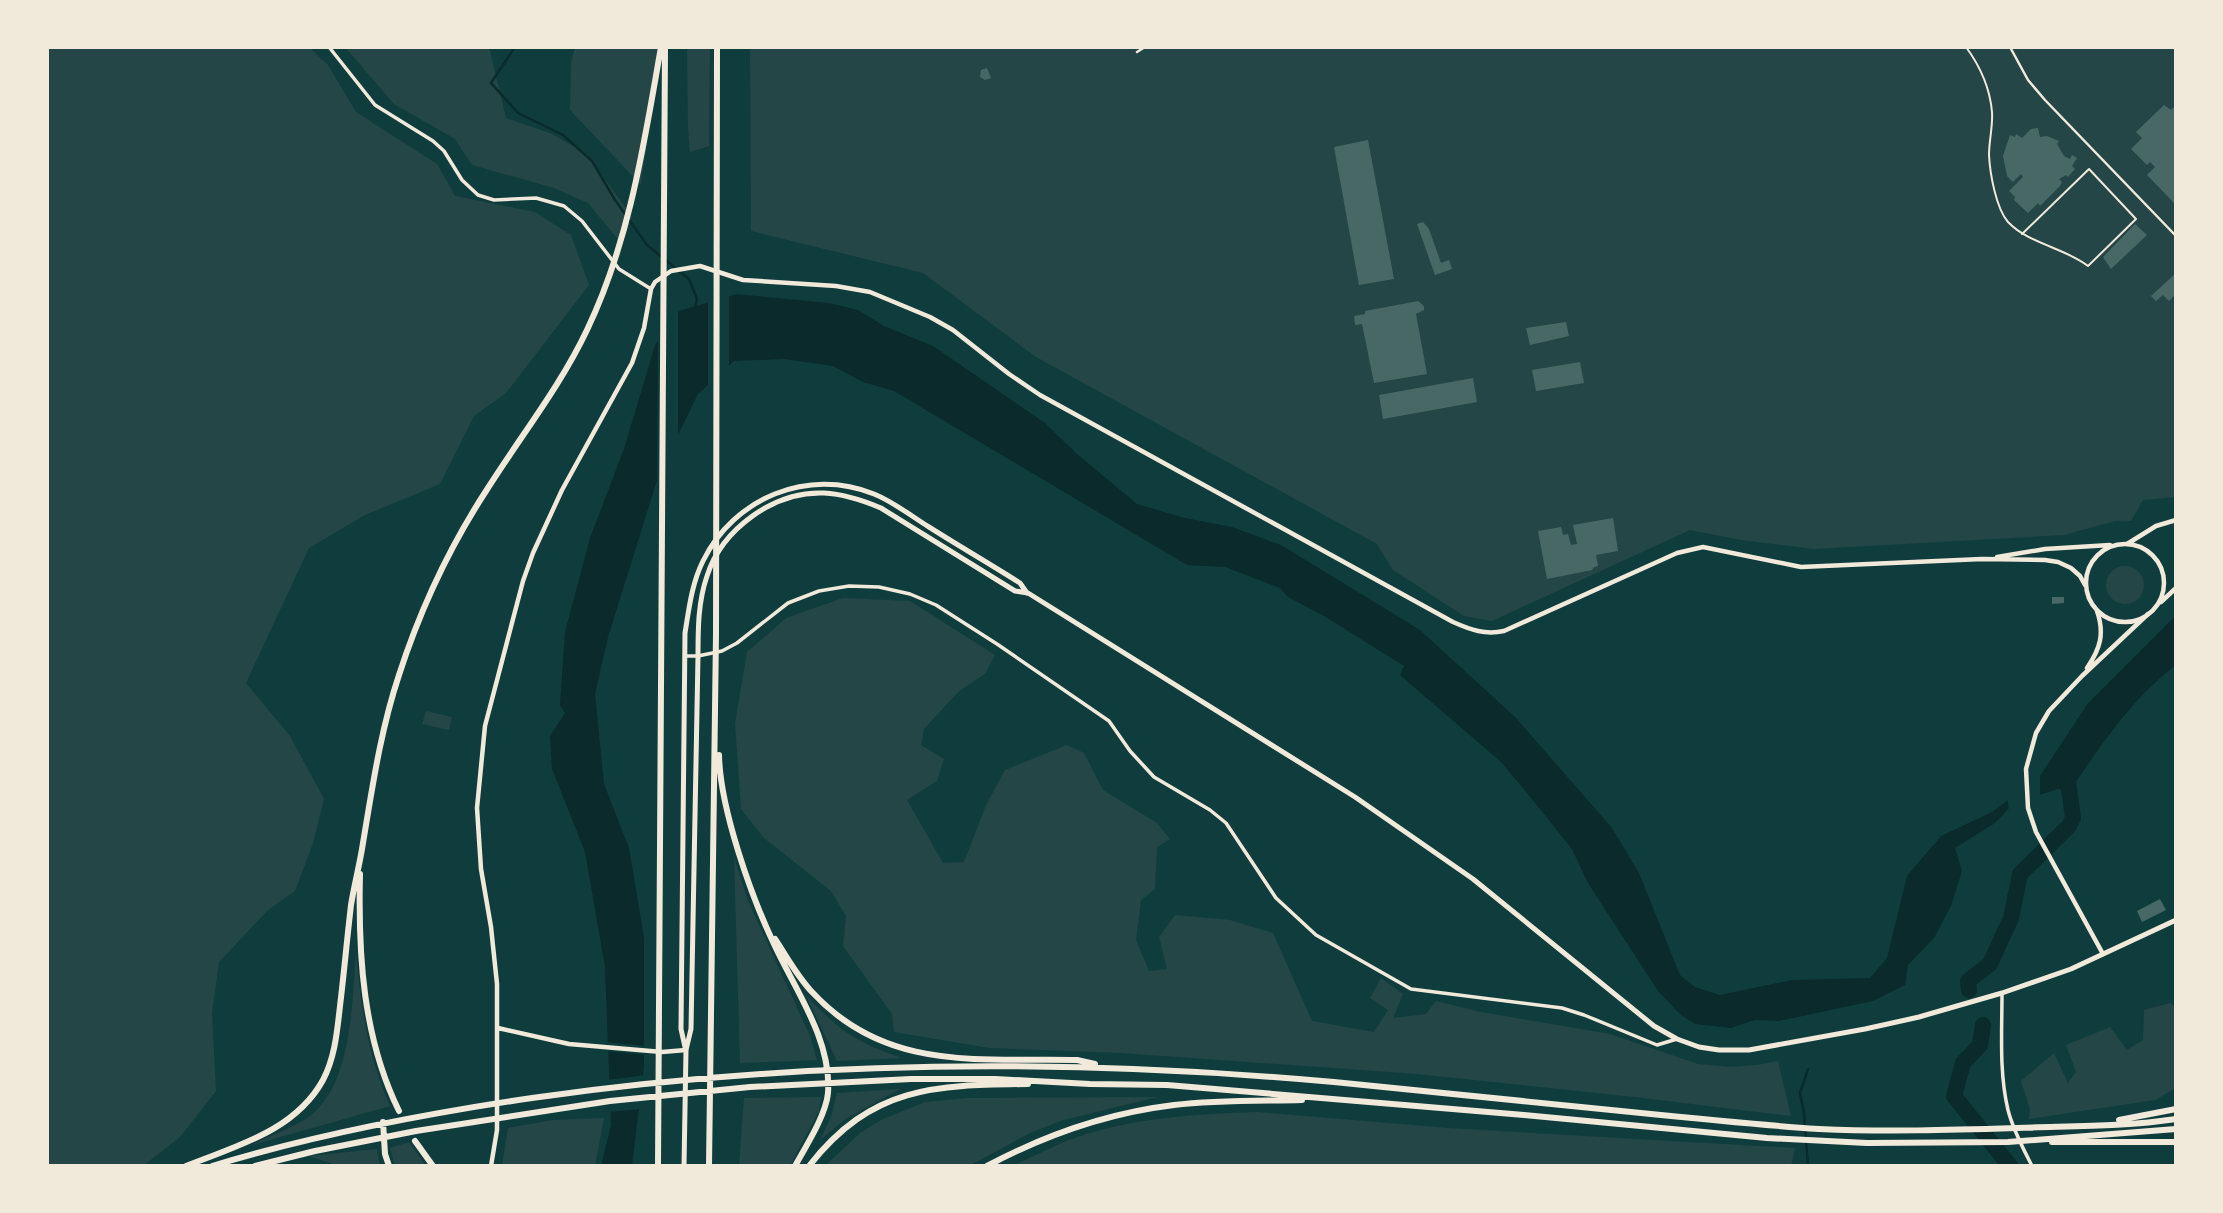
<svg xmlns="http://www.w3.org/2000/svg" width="2223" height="1213" font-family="'DM Sans',sans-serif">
<rect width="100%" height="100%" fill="#0f3d3e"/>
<!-- green -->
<path fill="#244646" d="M47,47H309L328,65L356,112L437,164L455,196L535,212L571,235L589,285L506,393L474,416L440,484L365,515L309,548L246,683L290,736L324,799L313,843L295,891L268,910L219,962L212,1013L216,1091L180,1137L143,1166H47Z
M345,47H489L506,118L550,133L587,154L632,217L621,243L588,203L554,188L472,165L455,139L394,104Z
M575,47H657L658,58L641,185L570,110L571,63Z
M687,47H710L709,146L690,152L688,129Z
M750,47H2176V497L2143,500L2131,521H2115L2064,535L1814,549L1741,540L1690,530L1492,621L1464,616L1393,570L1377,544L1036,357L923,273L751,231Z
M2106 585a19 19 0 1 1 38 0a19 19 0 1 1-38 0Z
M843,598L910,601L995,655L985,674L959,691L924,729L921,745L944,759L937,781L907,800L943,863L964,862L986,805L1005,770L1067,745L1084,753L1103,790L1157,823L1170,839L1157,847L1155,889L1141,900L1136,940L1149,971L1167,969L1159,937L1175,915L1230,920L1273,933L1312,1021L1374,1032L1388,1010L1370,998L1381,978L1403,994L1393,1018L1426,1014L1436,1001L1481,1012L1610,1034L1698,1064L1730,1067L1757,1065L1778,1061L1791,1116L1643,1098L1417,1074L1121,1053L989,1048L894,1032L892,1014L843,946L846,916L831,891L764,838L741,809L735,723L747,652L786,618Z
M426,711L452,717L449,730L422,724Z
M734,857L748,901L810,1036L817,1060L740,1063Z
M356,954C361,1008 368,1056 390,1106L252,1145C271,1135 293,1128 310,1116C352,1084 352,1002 356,954Z
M806,995C838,1030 857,1043 902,1058L837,1061Z
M2170,1003L2176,1007V1088L2155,1100L2029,1119L2030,1109L2021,1081L2054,1053L2068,1083L2076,1072L2066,1045L2110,1027L2127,1050L2143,1040L2144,1010Z
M900,1089L844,1120L820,1140L831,1117L837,1093Z
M821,1097L819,1111L790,1166H739L744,1098Z
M1158,1097L1063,1120L1030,1133L969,1166H825L860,1133L881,1120L925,1102L967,1098Z
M1258,1112L1448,1128L1795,1148L1791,1166H1012C1030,1158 1048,1149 1066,1141C1127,1118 1193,1114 1258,1112Z
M604,1118L595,1166H502L508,1128L553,1120Z
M409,1142L426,1166H395L390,1148Z
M377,1149L380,1166H338L309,1156Z"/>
<!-- water -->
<path fill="#0a2a2b" d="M737,294L829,303L858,310L884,326L933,346L1045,423L1077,454L1137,504L1185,518L1232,527L1281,545L1420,630L1515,717L1612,828L1639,873L1680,975L1695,987L1720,995L1792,980L1870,978L1887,958L1907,876L1941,836L1992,812L2040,776L2088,703L2176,615V665C2131,699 2102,745 2070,790L2058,789L2014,803L1995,823L1955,848L1962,871L1951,906L1934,938L1908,965L1905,985L1873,1001L1779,1021L1755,1020L1731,1028L1695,1024L1681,1015L1658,991L1588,883L1572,849L1527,793L1501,762L1400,675L1404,666L1324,616L1288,597L1280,588L1225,567L1187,565L894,391L863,382L833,366L784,359L734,361L698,394L659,474L608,637L595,694L604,784L629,848L644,938V1067L632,1166H601L611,1125L605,967L585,852L552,769L550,736L565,713L560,705L565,632L590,538L624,449L655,345L679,311Z"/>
<!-- pier -->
<path fill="#0f3d3e" d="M729,293V370L708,389V299Z
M678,308V443L662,475L657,490L658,335Z
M2040,770V798L2015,806L2009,812L2007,796Z
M604,1042L648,1046V1055L605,1051Z
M647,1075L642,1109L607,1112L606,1080Z"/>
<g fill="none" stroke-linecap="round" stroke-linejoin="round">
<!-- stream -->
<path stroke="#0a2a2b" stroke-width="2.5" d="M515,47L491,83L518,113L563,135L592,161L615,200L647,245L689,279L697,299L695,307
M1808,1069L1800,1093L1804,1113L1808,1166"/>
<!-- river -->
<path stroke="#0a2a2b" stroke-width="16" d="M1969,990L1968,981L1990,964L2011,918L2020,874L2069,826L2073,818L2067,774
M1983,1025L1980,1045L1963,1063L1954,1096L2010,1166"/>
</g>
<!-- building -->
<path fill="#486865" d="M987,68L991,78L985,80L980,77L981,70Z
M2164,105L2171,110L2176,105L2174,203L2147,175L2155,167L2150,162L2147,165L2131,149L2142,138L2136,132Z
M2038,128L2040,137L2047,136L2059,141L2057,144L2064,156L2070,159L2072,155L2077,158L2072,166L2075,169L2068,177L2066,175L2059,179L2062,182L2060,186L2040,206L2038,203L2028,213L2014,200L2015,197L2009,191L2023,177L2021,174L2013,182L2007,176L2003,156L2010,135L2015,137L2016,134L2022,138L2031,129Z
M1368,140L1394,279L1359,285L1334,147Z
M1423,222L1429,229L1441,263L1449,260L1452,269L1435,275L1417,224Z
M2135,224L2147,235L2111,269L2103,257Z
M2176,273V294L2169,301L2163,295L2156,301L2151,296Z
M1418,301L1424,306V310L1416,314L1427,374L1374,383L1362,324L1355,325L1354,316L1365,314V311Z
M1566,322L1569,336L1530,345L1526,328Z
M1580,362L1584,383L1536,391L1532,370Z
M1473,378L1477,402L1383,419L1379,395Z
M1613,518L1618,551L1596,555L1598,566L1594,567L1592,570L1547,579L1538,531L1561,527L1563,535L1568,534L1571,545L1577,544L1573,525Z
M2052,597H2064V603L2052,604Z
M2160,899L2166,910L2142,922L2137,911Z"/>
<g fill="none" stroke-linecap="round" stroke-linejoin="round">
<!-- service -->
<path stroke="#f1e9da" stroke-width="2" d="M1316,47H1334
M1966,47C1980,66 1990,89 1992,112C1993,126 1989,141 1989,155C1990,174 1996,208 2008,222C2029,244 2063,247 2088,266L2136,219L2089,169L2022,234"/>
<!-- pedestrian -->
<path stroke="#f1e9da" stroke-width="2.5" d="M2010,47L2028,80L2045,100L2176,236
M1137,52L1145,47"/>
<!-- minor -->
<path stroke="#f1e9da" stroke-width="3.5" d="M329,47L375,105L433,141L444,151L462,180L478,195L494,200L536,198L564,206L582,221L619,269L651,289
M685,656H698L722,651L737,643L788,603L819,591L849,586L879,587L910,594L936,605L997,644L1109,721L1130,751L1154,777L1210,810L1226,823L1276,898L1316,935L1411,989L1562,1008L1584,1015L1657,1045L1677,1039
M2002,993C2002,1032 1999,1072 2008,1110C2013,1130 2023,1148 2032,1166"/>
<!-- tertiary -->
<path stroke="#f1e9da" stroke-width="4.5" d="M2127,544L2156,526L2176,520
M2086 583a39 39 0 1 1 78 0a39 39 0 1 1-78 0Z
M1997,557L2045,549L2110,545
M2161,602L2176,588
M2087,668C2100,649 2105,634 2097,611
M2103,954L2036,832L2028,808L2026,769L2036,733L2049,711L2082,676L2148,614
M498,1028L569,1044L662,1052L686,1050
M491,1166L497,1130V984L491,927L481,869L477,808L485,726L523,581L533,553L562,490L632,363L644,328L651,289L655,282L671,271L700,266L743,280L836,286L870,292L930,317L953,330L1009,374L1040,395L1453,622C1471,630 1485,635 1504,631L1677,553L1703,547L1801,567L1982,559L2045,560L2058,562L2071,568L2080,576L2085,585"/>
<!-- secondary -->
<path stroke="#f1e9da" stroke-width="5" d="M685,1047L681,1029L685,633C689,608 692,583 703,561C734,498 808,467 874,494C894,502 911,516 929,527C959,546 990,564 1020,583L1027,593
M684,1166L686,1050L691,1029L698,656C698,629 698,602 707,576C722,529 774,491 824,493C844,494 862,500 881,508L1015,591L1028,593L1355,797L1473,879L1654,1026L1677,1039L1699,1047L1719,1050H1749L1865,1029L1919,1017L2002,993L2071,969L2176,920"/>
<!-- motorway -->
<path stroke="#f1e9da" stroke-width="6" d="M719,755C720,808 751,896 774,944C795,990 832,1040 828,1093C826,1115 806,1146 795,1166
M360,874C358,955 363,1038 399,1111
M775,939C787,957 797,976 812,992C886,1072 978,1058 1077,1060L1095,1064
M2119,1120L2176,1109
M383,1122L385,1154L389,1166
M415,1141L433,1166
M2052,1142H2176
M186,1166C236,1146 295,1131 323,1080C335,1057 337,1032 340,1006C344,973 347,939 351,905C354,886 359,867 362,849C372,790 380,732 399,675C420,610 449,548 486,491C520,437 560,387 587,330C630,240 644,143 661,47
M212,1166C317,1134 424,1114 532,1098C798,1060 1067,1058 1334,1082C1437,1092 1539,1103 1641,1113C1700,1119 1759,1125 1819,1129C1885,1132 1951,1130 2017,1128C2070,1126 2124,1127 2176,1119
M255,1166L315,1151L416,1131L610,1101L750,1087L911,1079H995L1090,1084L1167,1085L1524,1115L1767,1138L1867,1143L2008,1142L2176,1129
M658,1166L665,47
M709,1166L716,634L717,47
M809,1166C872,1086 934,1085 1028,1084
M987,1166C1045,1135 1108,1113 1174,1105C1216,1100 1259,1101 1302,1100"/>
</g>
<!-- border -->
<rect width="2223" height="1213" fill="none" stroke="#f1e9da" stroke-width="98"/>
</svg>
